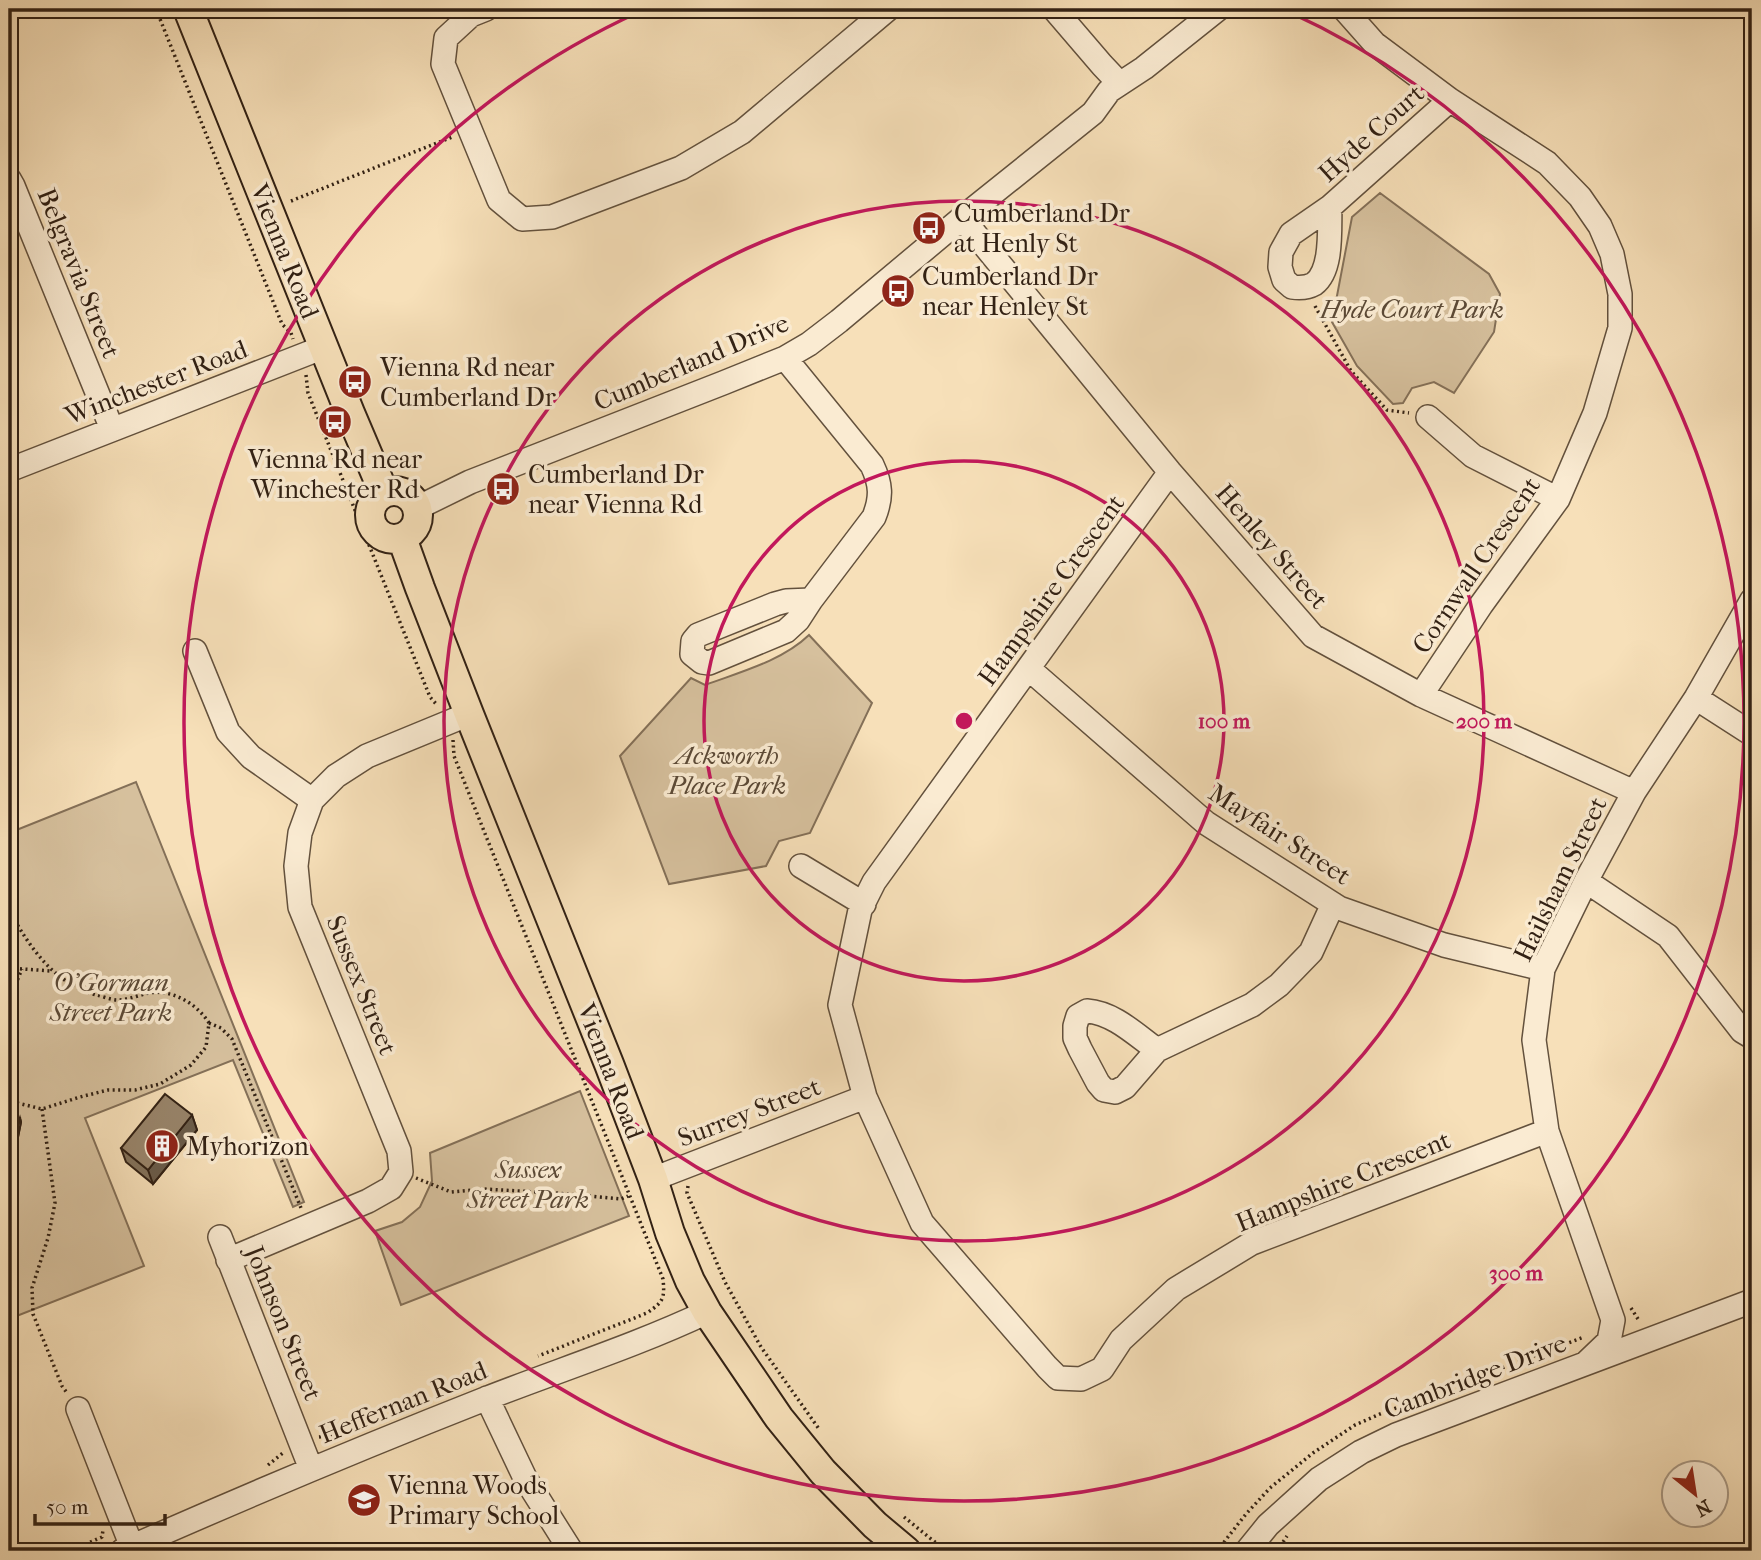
<svg xmlns="http://www.w3.org/2000/svg" width="1761" height="1560" font-family="'IM FELL French Canon',serif">
<rect width="100%" height="100%" fill="#f7e0b9"/>
<filter id="stains"><feTurbulence type="fractalNoise" baseFrequency=".00286" numOctaves="4"/><feColorMatrix values="0 0 0 0 .2 0 0 0 0 .09 0 0 0 0 .02 0 0 0 .5 -.17"/></filter>
<radialGradient id="worn" r=".72"><stop offset=".6" stop-color="#630" stop-opacity="0"/><stop offset="1" stop-color="#630" stop-opacity=".3"/></radialGradient>
<!-- green -->
<path fill="#d6c09d" stroke="#847058" stroke-width="2" d="M1380,193L1489,274L1500,294L1494,332L1454,393L1434,382L1412,388L1403,403L1393,404L1357,366L1332,322L1352,217Z
M809,635L872,703L810,833L779,841L766,866L669,884L620,756L691,678L705,685C740,672 782,661 809,635Z
M136,782L304,1202L293,1207L233,1060L85,1118L144,1266L9,1319V833Z
M580,1091L629,1216L401,1305L375,1231L402,1222L420,1207L432,1181L430,1153Z"/>
<g fill="none" stroke-linecap="round" stroke-linejoin="round">
<!-- minor casing -->
<g stroke="#63513d" stroke-width="26">
<path id="minor" d="M486,9L471,15L446,38L443,64L499,200L522,219L552,217L681,168L742,132L888,9
M1054,9L1102,65L1119,83
M1344,9L1375,44L1450,100L1547,163L1580,197L1600,226L1612,254L1620,294V328L1595,413L1558,499L1481,605L1421,695
M9,179L13,186L112,429
M1330,207C1329,228 1333,270 1314,284C1307,288 1299,288 1292,287L1284,280L1280,267L1281,252L1291,234Z
M1330,207L1450,100
M962,218L1170,472L1313,636L1421,695L1634,792
M785,358L872,465C881,484 882,497 874,517L811,600
M1428,417L1473,456L1558,499
M9,470L324,347
M1170,472L874,882L860,910L840,1005L865,1097L922,1223L1047,1367L1058,1378L1081,1379L1102,1369L1121,1340L1176,1289L1252,1243L1547,1131
M417,508L470,482L723,383L785,358L809,344L839,321L962,218L1093,113L1109,91L1144,68L1218,9
M811,600L798,620L786,631L709,663L702,662L692,654L693,641L698,635L775,604L786,601Z
M195,651L228,732L251,757L312,800
M1029,669L1206,823L1339,908L1444,945L1543,969
M1696,698L1752,734
M801,866L864,904
M1586,881L1668,936L1742,1031L1752,1037
M1087,1011C1114,1013 1136,1035 1157,1050L1125,1087L1115,1092L1104,1090L1098,1083L1080,1049L1075,1038V1026L1078,1016Z
M1157,1050L1252,1005L1279,985L1311,952L1333,904
M653,1179L865,1097
M220,1237L311,1469
M228,1260L368,1201L391,1188L401,1172L399,1151L300,907L296,866L300,833L312,800L336,776L367,756L469,714
M1586,1363L1609,1341L1613,1320L1547,1131L1534,1040L1543,969L1586,881L1634,792L1696,698L1752,600
M487,1398L525,1478L571,1551
M78,1409L132,1547
M122,1551C242,1498 363,1447 485,1399C559,1370 635,1346 707,1312
M1247,1551L1268,1525L1319,1479L1361,1452L1396,1435L1752,1301"/>
</g>
<!-- major casing -->
<g stroke="#322114" stroke-width="32">
<path id="major" d="M188,9L350,413L384,493
M370 515a24 24 0 1 1 48 0a24 24 0 1 1-48 0Z
M402,538L420,588L469,714L609,1064L653,1179L670,1233L690,1281L707,1312L779,1418L823,1472L875,1525L906,1551"/>
</g>
<!-- path -->
<path stroke="#322114" stroke-width="3.5" stroke-dasharray="2 3.5" stroke-linecap="butt" d="M156,9L282,324L291,333L293,339
M291,201L452,137
M1315,306L1351,371L1387,410L1409,413
M306,375L308,393L430,697L437,705
M453,740L454,756L663,1279C665,1299 663,1302 647,1313L538,1356
M9,911C31,948 52,982 96,995C102,996 111,1000 117,1000C128,1000 139,995 149,993C173,989 197,1004 209,1023L206,1047L191,1065L160,1084L135,1090H108L80,1097L42,1109L9,1101
M9,968L51,971
M9,1000L22,969
M9,1009L11,1037L9,1050
M209,1023L221,1028L232,1039L301,1208
M42,1109L55,1203L48,1238L32,1288L33,1314L62,1386L67,1393
M416,1178L451,1192L484,1189L555,1193L621,1199L628,1196
M688,1186L687,1193L725,1282L761,1347L819,1429
M1631,1308L1638,1319
M319,1437L339,1435
M268,1465L284,1452
M904,1517L946,1551
M202,1550L204,1551
M70,1551L102,1537L103,1530
M1217,1551L1246,1514L1270,1488L1313,1453L1355,1425L1380,1414L1584,1337
M1277,1551L1287,1536"/>
<!-- minor -->
<use href="#minor" stroke="#faebd2" stroke-width="23"/>
<!-- major -->
<use href="#major" stroke="#f7e0b9" stroke-width="28"/>
</g>
<!-- wall -->
<path fill="#83725b" stroke="#322114" stroke-width="2" d="M9,1115L20,1118L21,1122L18,1137L9,1135Z
M192,1115L197,1130L153,1184L126,1162L121,1148Z"/>
<!-- shaded-wall -->
<path fill="#6a5c4a" stroke="#322114" stroke-width="2" d="M192,1115L197,1130L153,1184L148,1170Z
M20,1118L21,1122L18,1137L16,1132Z"/>
<!-- building -->
<path fill="#98846a" stroke="#322114" stroke-width="2" d="M165,1094L192,1115L148,1170L121,1148Z
M9,1115L20,1118L16,1132L9,1131Z"/>
<!-- distance rings -->
<g fill="none" stroke="#c2185b" stroke-width="3.5">
<circle cx="964" cy="721" r="260"/>
<circle cx="964" cy="721" r="520"/>
<path d="M1287 11A780 780 0 1 1 641 11"/>
</g>
<!-- icons -->
<defs>
<g id="bus-disc" transform="scale(1.75)"><circle r="9.5" fill="#8f2418" stroke="#faebd2"/><path d="M-5-6H5V4H4V6H2V4H-2V6H-4V4H-5ZM-3.5-4V0h7V-4ZM-3.5 1.2v1.5H-2V1.2ZM2 1.2v1.5H3.5V1.2Z" fill="#fff"/></g>
<g id="building-disc" transform="scale(1.75)"><circle r="9.5" fill="#8f2418" stroke="#faebd2"/><path d="M-4-6H4V6H1V3H-1V6H-4ZM-2.5-4.3h1.7v1.8h-1.7ZM.8-4.3h1.7v1.8H.8ZM-2.5-1h1.7V.8h-1.7ZM.8-1h1.7V.8H.8Z" fill="#fff"/></g>
<g id="school-disc" transform="scale(1.75)"><circle r="9.5" fill="#8f2418" stroke="#faebd2"/><path d="M0-5L7-2L0 1L-7-2ZM-4 1L0 2.5L4 1V4Q0 6-4 4Z" fill="#fff"/></g>
</defs>
<g fill-rule="evenodd">
<use href="#bus-disc" x="929" y="228"/>
<use href="#bus-disc" x="898" y="291"/>
<use href="#bus-disc" x="355" y="382"/>
<use href="#bus-disc" x="335" y="422"/>
<use href="#bus-disc" x="503" y="489"/>
<use href="#building-disc" x="162" y="1146"/>
<use href="#school-disc" x="364" y="1500"/>
</g>
<g text-anchor="middle" stroke-width="7" stroke-linejoin="round" paint-order="stroke">
<!-- street labels -->
<g font-size="26" fill="#322114" stroke="#faebd2">
<text transform="translate(1371 133) rotate(-42)" y="9">Hyde Court</text>
<text transform="translate(285 251) rotate(68)" y="9">Vienna Road</text>
<text transform="translate(79 273) rotate(68)" y="9">Belgravia Street</text>
<text transform="translate(691 362) rotate(-23)" y="9">Cumberland Drive</text>
<text transform="translate(156 382) rotate(-21)" y="9">Winchester Road</text>
<text transform="translate(1272 546) rotate(49)" y="9">Henley Street</text>
<text transform="translate(1476 565) rotate(-56)" y="9">Cornwall Crescent</text>
<text transform="translate(1051 590) rotate(-54)" y="9">Hampshire Crescent</text>
<text transform="translate(1280 834) rotate(33)" y="9">Mayfair Street</text>
<text transform="translate(1560 879) rotate(-64)" y="9">Hailsham Street</text>
<text transform="translate(362 985) rotate(68)" y="9">Sussex Street</text>
<text transform="translate(611 1071) rotate(69)" y="9">Vienna Road</text>
<text transform="translate(749 1112) rotate(-21)" y="9">Surrey Street</text>
<text transform="translate(1343 1181) rotate(-22)" y="9">Hampshire Crescent</text>
<text transform="translate(284 1323) rotate(68)" y="9">Johnson Street</text>
<text transform="translate(1475 1376) rotate(-21)" y="9">Cambridge Drive</text>
<text transform="translate(403 1402) rotate(-22)" y="9">Heffernan Road</text>
</g>
<!-- poi labels -->
<g font-size="26" fill="#322114" stroke="#faebd2" text-anchor="start">
<text x="954" y="222">Cumberland Dr<tspan x="954" dy="30">at Henly St</tspan></text>
<text x="922" y="285">Cumberland Dr<tspan x="922" dy="30">near Henley St</tspan></text>
<text x="380" y="376">Vienna Rd near<tspan x="380" dy="30">Cumberland Dr</tspan></text>
<text x="335" y="468" text-anchor="middle">Vienna Rd near<tspan x="335" dy="30">Winchester Rd</tspan></text>
<text x="528" y="483">Cumberland Dr<tspan x="528" dy="30">near Vienna Rd</tspan></text>
<text x="186" y="1155">Myhorizon</text>
<text x="388" y="1494">Vienna Woods<tspan x="388" dy="30">Primary School</tspan></text>
</g>
<!-- park labels -->
<g font-size="26" font-style="italic" fill="#5b4936" stroke="#faebd2">
<text x="1412" y="318">Hyde Court Park</text>
<text x="727" y="764">Ackworth<tspan x="727" dy="30">Place Park</tspan></text>
<text x="111" y="991">O'Gorman<tspan x="111" dy="30">Street Park</tspan></text>
<text x="528" y="1178">Sussex<tspan x="528" dy="30">Street Park</tspan></text>
</g>
</g>
<circle cx="964" cy="721" r="10" fill="#c2185b" stroke="#faebd2" stroke-width="3.5"/>
<g font-size="21" text-anchor="middle" font-weight="bold" fill="#c2185b" stroke="#faebd2" stroke-width="7" stroke-linejoin="round" paint-order="stroke">
<text x="1224" y="728">100 m</text>
<text x="1484" y="728">200 m</text>
<text x="1516" y="1280">300 m</text>
</g>
<!-- margin -->
<rect width="1761" height="1560" fill="none" stroke="#f7e0b9" stroke-width="35"/>
<rect x="10" y="10" width="1740" height="1539" fill="none" stroke="#322114" stroke-width="3.5"/>
<rect x="18" y="18" width="1726" height="1525" fill="none" stroke="#322114" stroke-width="2"/>
<!-- north arrow -->
<g transform="translate(1695 1494) rotate(150)"><circle r="33" fill="#faebd2" stroke="#aa9a86" stroke-width="2"/>
<path d="M0-5L12 26L0 18L-12 26Z" fill="#8f2418"/>
<text y="-10" font-size="19" font-weight="bold" text-anchor="middle" fill="#322114">N</text>
</g>
<!-- scale -->
<path d="M35 1514v10h130v-10" fill="none" stroke="#322114" stroke-width="3.5"/>
<text x="46" y="1514" font-size="21" fill="#322114" stroke="#faebd2" stroke-width="5" paint-order="stroke">50 m</text>
<rect width="100%" height="100%" filter="url(#stains)"/>
<rect width="100%" height="100%" fill="url(#worn)"/>
</svg>
